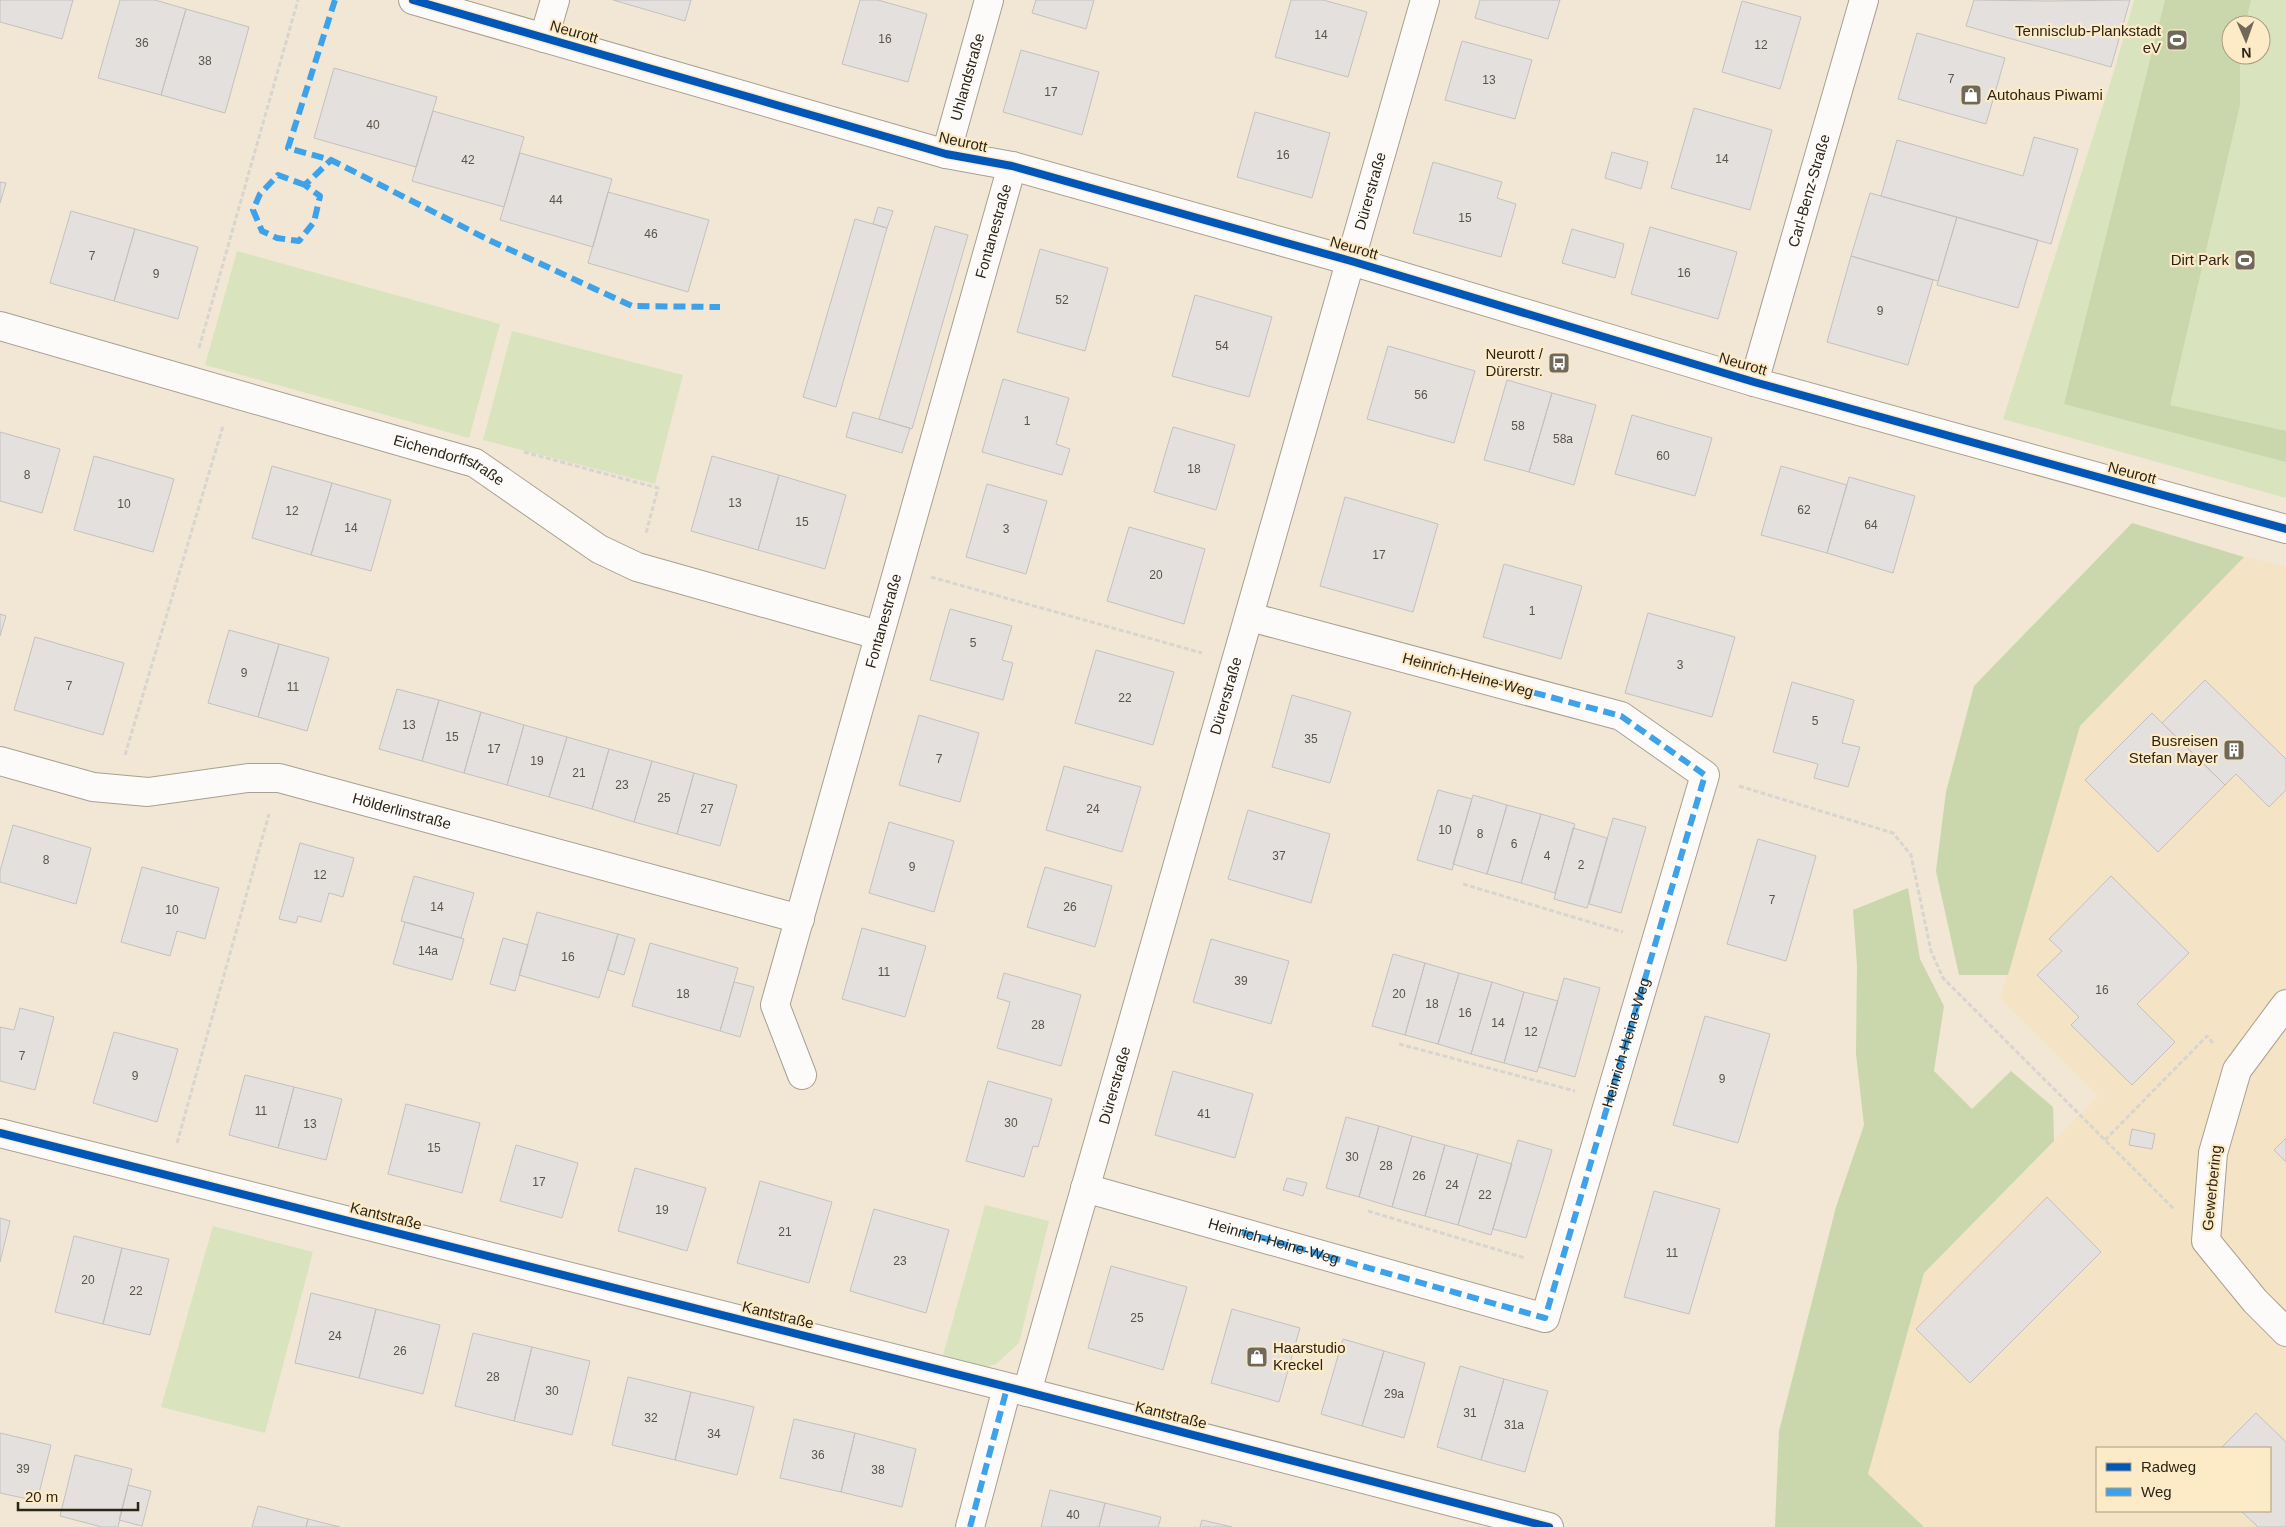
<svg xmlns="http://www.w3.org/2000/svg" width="2286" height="1527" font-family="Helvetica,sans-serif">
<rect width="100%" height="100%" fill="#f1e7d4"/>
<!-- built -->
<path fill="#f4e4c5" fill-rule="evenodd" d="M2244,557L2286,566V1527H1924L1868,1474L1924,1273L2098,1096L2000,999L2080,726ZM2097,1448H2270V1511H2097Z"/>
<!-- green -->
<path fill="#d9e4be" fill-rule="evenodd" d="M2134,0H2286V498L2003,419L2114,71ZM2231,25H2261V55H2231Z
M237,251L500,324L469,438L205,365Z
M512,331L683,375L655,484L483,440Z
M985,1205L1049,1221L1019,1343L996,1364L979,1369L942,1359Z
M213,1226L313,1252L265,1433L161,1407Z"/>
<!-- forest -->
<path fill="#cad7ac" d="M2165,0H2251L2245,25H2231V55H2240V105L2170,405L2286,431V462L2064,404Z
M2132,523L2244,557L2080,726L2008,975H1959L1936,871L1946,792L1974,686Z
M1908,888L1920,959L1944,1006L1934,1071L1972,1109L2011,1071L2053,1107L2054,1141L1924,1273L1868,1474L1924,1527H1775L1779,1431L1836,1207L1864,1125L1856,1054L1857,965L1853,910Z"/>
<!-- building -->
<path fill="#e4e0de" stroke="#c4c0bf" d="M0,0H73L62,39L0,22Z
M120,0H155L186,9L161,95L98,78Z
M613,0H691L685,21Z
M860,0H878L927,14L908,82L842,64Z
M1036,0H1094L1086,29L1032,13Z
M1291,0H1323L1367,12L1348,77L1275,57Z
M1480,0H1560L1548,39L1475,18Z
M1974,0L2048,1L2130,0L2111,67L1966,26Z
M1742,1L1801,17L1780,89L1722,72Z
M186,9L249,27L225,113L161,95Z
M1917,33L2005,58L1986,124L1898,99Z
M1462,41L1532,60L1515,119L1445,100Z
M1021,50L1099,72L1082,135L1003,112Z
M334,68L437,97L416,167L314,138Z
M1694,108L1772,130L1750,210L1671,188Z
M433,111L524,137L504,207L412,181Z
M1255,112L1330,133L1312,198L1237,177Z
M2034,137L2078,149L2051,244L1881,196L1897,140L2023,176Z
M1612,152L1648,162L1641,189L1605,178Z
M520,153L612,179L593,247L500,220Z
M1433,162L1502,182L1497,198L1516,204L1501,257L1413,233Z
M0,182L6,183L0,203Z
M608,192L709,220L688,292L588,263Z
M1870,193L1957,217L1938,281L1851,256Z
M878,207L893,211L887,228L873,224Z
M71,211L135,229L114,301L50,283Z
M1957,217L2038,240L2018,308L1937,285Z
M855,219L887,228L836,407L803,397Z
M935,226L968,235L912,429L879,419Z
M1650,227L1737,252L1718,319L1631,294Z
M135,229L198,247L178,319L114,301Z
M1572,229L1624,244L1615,278L1562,263Z
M1040,249L1108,268L1085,351L1017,332Z
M1851,256L1933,280L1908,365L1827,342Z
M1195,295L1272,317L1249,397L1172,376Z
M1388,346L1475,371L1454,443L1367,419Z
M1003,379L1069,398L1056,444L1070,449L1062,475L982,452Z
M1507,380L1552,393L1529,472L1484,460Z
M1552,393L1596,405L1574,485L1529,472Z
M853,412L910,428L902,453L846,437Z
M1632,415L1712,438L1695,496L1615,474Z
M1173,427L1235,445L1216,510L1154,492Z
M0,432L60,449L42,513L0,501Z
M94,456L174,479L153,552L74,530Z
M712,456L779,475L758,550L691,531Z
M272,466L332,483L311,555L252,538Z
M1781,466L1847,485L1827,553L1761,535Z
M779,475L846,495L825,569L758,550Z
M1849,477L1915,496L1893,573L1827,553Z
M332,483L391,500L371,571L311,555Z
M987,484L1047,501L1026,574L966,557Z
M1345,497L1438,524L1413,612L1320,586Z
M1129,527L1205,549L1184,624L1107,601Z
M1504,564L1582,586L1561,659L1483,637Z
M950,609L1012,626L1002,660L1013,663L1003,700L930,680Z
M1648,613L1735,637L1712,717L1625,693Z
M0,614L6,616L0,636Z
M229,630L279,644L258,717L208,703Z
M35,637L124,663L103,735L14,710Z
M279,644L329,658L307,731L258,717Z
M1096,650L1174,672L1153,745L1075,723Z
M2205,680L2286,759V790L2269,807L2236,774L2225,785L2162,723Z
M1792,682L1854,700L1842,743L1860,747L1848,787L1814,778L1818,764L1773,752Z
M397,689L439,700L422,761L379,749Z
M1292,695L1351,712L1330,783L1272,767Z
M439,700L481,712L464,773L422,761Z
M481,712L524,725L507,785L464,773Z
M2152,713L2225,785L2158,852L2085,780Z
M919,715L979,733L960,802L899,785Z
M524,725L567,737L549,797L507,785Z
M567,737L609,749L592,809L549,797Z
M609,749L652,761L634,822L592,809Z
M652,761L694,773L677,834L634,822Z
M1064,766L1141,787L1122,852L1046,830Z
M694,773L737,785L720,846L677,834Z
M1438,790L1472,799L1452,870L1417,860Z
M1473,795L1507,805L1487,874L1453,864Z
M1507,805L1541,814L1521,883L1487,874Z
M1248,810L1330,834L1311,903L1228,879Z
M1541,814L1575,824L1555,893L1521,883Z
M1613,818L1646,827L1621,913L1589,904Z
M889,822L954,841L934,912L869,893Z
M13,825L91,848L76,904L0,882V871Z
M1573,828L1607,838L1587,908L1554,899Z
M1758,839L1816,856L1786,961L1727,944Z
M300,843L354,858L343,897L329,893L321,922L298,916L296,923L279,919Z
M142,867L219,888L205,939L177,931L170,956L121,942Z
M1045,867L1112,886L1095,947L1027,927Z
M414,876L474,893L461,938L401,921Z
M2111,876L2189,953L2137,1004L2175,1042L2132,1085L2071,1025L2079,1017L2037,975L2062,951L2049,939Z
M537,912L618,934L599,998L519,975Z
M405,922L464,939L452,980L393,964Z
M862,928L926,946L905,1017L842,999Z
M618,934L635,939L624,975L608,970Z
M503,938L528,945L515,991L490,984Z
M1211,939L1289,961L1271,1024L1193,1002Z
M650,943L738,968L720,1031L632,1006Z
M1393,954L1425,963L1405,1035L1372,1026Z
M1425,963L1459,973L1438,1044L1405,1035Z
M1004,973L1081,995L1061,1066L997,1048L1010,1002L997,998Z
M1459,973L1492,982L1471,1054L1438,1044Z
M1564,978L1600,988L1575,1077L1539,1067Z
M734,982L754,987L740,1037L720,1031Z
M1492,982L1524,992L1504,1063L1471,1054Z
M1524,992L1558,1001L1537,1072L1504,1063Z
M20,1008L54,1017L35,1090L0,1081V1027L14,1030Z
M1705,1016L1770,1034L1738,1143L1673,1125Z
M114,1032L178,1049L157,1122L93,1103Z
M1173,1071L1253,1094L1235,1158L1155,1135Z
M245,1075L294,1087L278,1148L229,1135Z
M988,1081L1052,1099L1038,1147L1033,1146L1024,1177L966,1161Z
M294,1087L342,1099L326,1160L278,1148Z
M406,1104L480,1123L462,1193L388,1174Z
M1346,1117L1379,1126L1359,1197L1326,1188Z
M1379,1126L1412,1136L1392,1207L1359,1197Z
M2132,1129L2155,1134L2152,1149L2129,1145Z
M1412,1136L1445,1145L1425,1216L1392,1207Z
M2286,1138V1162L2274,1150Z
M1518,1140L1552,1150L1526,1238L1493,1229Z
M516,1145L578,1163L562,1218L500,1201Z
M1445,1145L1478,1154L1458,1225L1425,1216Z
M1478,1154L1512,1164L1491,1235L1458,1225Z
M635,1168L706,1188L687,1251L618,1231Z
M1287,1178L1307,1183L1303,1196L1283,1190Z
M760,1181L832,1202L809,1283L737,1263Z
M1654,1191L1720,1209L1689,1314L1624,1297Z
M2047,1197L2101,1252L1970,1383L1916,1329Z
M874,1209L949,1230L926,1313L850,1291Z
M0,1218L10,1221L0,1262Z
M74,1236L122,1248L103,1324L55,1312Z
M122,1248L169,1259L150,1335L103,1324Z
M1111,1266L1187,1287L1163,1370L1088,1348Z
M311,1293L376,1309L359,1378L295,1363Z
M376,1309L440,1325L423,1394L359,1378Z
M1232,1309L1300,1328L1279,1402L1211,1383Z
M473,1333L532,1347L514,1421L455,1406Z
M1343,1339L1384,1351L1362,1426L1321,1414Z
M532,1347L590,1361L572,1435L514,1421Z
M1384,1351L1425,1363L1404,1438L1362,1426Z
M1460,1366L1504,1379L1481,1460L1437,1447Z
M628,1377L691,1392L675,1460L612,1445Z
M1504,1379L1548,1391L1525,1472L1481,1460Z
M691,1392L754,1407L737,1475L675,1460Z
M2256,1413L2286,1442V1527H2258L2241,1511H2270V1448H2221Z
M794,1419L855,1433L841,1492L780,1478Z
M0,1433L51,1445L37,1501L0,1493Z
M855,1433L916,1449L902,1507L841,1492Z
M75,1455L132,1469L118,1527H102L60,1516Z
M128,1485L151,1491L142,1526L119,1520Z
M1050,1490L1105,1503L1099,1527H1041Z
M1105,1503L1161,1517L1158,1527H1099Z
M258,1506L308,1519L306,1527H252Z
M308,1519L340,1527H306Z
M1202,1520L1232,1527H1200Z"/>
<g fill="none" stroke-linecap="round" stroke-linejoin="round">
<!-- minor casing -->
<g stroke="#a7a091" stroke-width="30">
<g id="minor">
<path d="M413,0L946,154L1012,166L1351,261L1754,382L2286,529"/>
<path d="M544,38L555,0"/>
<path id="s1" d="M946,154L989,0"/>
<path id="s2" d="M0,326L475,463L599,549L637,567L878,635"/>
<path id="s3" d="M1754,382L1864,0"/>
<path id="s4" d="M0,761L93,787L148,792L248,778H279L800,919"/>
<path d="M2286,1004L2237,1070L2213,1153L2206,1241L2255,1301L2286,1332"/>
<path id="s5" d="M802,1075L775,1005L1012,166"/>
<path d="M0,1133L1027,1392L1549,1527"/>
<path id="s6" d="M1085,1188L1545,1318L1705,775L1621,716L1250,617"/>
<path id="s7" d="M1027,1392L1425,0"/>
<path d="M970,1527L1007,1388"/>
</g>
</g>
<!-- path -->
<path stroke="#d8d5d0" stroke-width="3" stroke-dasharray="5 2.5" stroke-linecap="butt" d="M199,348L298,0
M524,452L658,488L646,533
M931,577L1202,653
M125,755L223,426
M1739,786L1893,833L1911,855L1931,951L1943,978L2174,1209
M1463,884L1623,932
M1399,1044L1575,1091
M2105,1140L2207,1036L2213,1043
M177,1143L269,814
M1368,1211L1525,1258"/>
<!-- minor -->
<use href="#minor" stroke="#fdfbf9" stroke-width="28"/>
<!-- quiet -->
<path stroke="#3ea2ea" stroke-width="6" stroke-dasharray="12 6" stroke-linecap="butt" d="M335,0L288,148L331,160L489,240L632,306L720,307
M305,185L278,175L260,194L253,210L262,231L277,238L299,241L314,222L320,196L305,185L331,160
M1242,1232L1545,1318L1705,775L1621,716L1431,665
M970,1527L1007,1388"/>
<!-- cycleway casing -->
<g stroke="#fdebc8" stroke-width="11">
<path id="cycleway" d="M413,0L946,154L1012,166L1351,261L1754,382L2286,529
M0,1133L1027,1392L1549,1527"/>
</g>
<!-- cycleway -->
<use href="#cycleway" stroke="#0057b8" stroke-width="8"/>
</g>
<!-- icons -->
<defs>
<g id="stadium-square" transform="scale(1.125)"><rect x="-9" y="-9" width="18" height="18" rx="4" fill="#706959" stroke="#fdebc8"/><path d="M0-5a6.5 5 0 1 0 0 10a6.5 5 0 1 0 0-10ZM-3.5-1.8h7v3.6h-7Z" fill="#fff"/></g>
<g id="shop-square" transform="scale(1.125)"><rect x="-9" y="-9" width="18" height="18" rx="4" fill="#706959" stroke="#fdebc8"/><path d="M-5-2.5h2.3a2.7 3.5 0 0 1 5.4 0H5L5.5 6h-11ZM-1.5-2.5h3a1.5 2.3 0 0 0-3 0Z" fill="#fff"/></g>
<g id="bus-square" transform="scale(1.125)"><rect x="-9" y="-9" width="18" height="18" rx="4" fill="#706959" stroke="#fdebc8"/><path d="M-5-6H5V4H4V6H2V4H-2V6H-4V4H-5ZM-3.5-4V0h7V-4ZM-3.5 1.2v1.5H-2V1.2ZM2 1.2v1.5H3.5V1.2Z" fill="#fff"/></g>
<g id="building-square" transform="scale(1.125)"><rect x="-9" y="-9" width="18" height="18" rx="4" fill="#706959" stroke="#fdebc8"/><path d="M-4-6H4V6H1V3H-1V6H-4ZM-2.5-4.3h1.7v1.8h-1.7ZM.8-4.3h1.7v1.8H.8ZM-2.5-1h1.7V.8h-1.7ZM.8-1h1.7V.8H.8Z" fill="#fff"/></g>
</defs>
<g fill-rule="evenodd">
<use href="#stadium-square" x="2177" y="40"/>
<use href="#shop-square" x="1971" y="95"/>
<use href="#stadium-square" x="2245" y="260"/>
<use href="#bus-square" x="1559" y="363"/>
<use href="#building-square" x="2234" y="750"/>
<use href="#shop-square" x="1257" y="1357"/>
</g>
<g text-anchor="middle" stroke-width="4.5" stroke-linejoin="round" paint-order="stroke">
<!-- number labels -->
<g font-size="12" fill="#595449">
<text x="1321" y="39">14</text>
<text x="885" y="43">16</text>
<text x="142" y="47">36</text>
<text x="1761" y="49">12</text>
<text x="205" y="65">38</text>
<text x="1951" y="83">7</text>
<text x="1489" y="84">13</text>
<text x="1051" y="96">17</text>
<text x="373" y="129">40</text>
<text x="1283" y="159">16</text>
<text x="1722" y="163">14</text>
<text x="468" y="164">42</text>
<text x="556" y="204">44</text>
<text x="1465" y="222">15</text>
<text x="651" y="238">46</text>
<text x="92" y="260">7</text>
<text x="1684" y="277">16</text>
<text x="156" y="278">9</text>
<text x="1062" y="304">52</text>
<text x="1880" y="315">9</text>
<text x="1222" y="350">54</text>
<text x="1421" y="399">56</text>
<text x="1027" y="425">1</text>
<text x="1518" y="430">58</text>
<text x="1563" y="443">58a</text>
<text x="1663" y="460">60</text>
<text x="1194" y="473">18</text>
<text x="27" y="479">8</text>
<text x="735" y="507">13</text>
<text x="124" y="508">10</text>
<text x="1804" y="514">62</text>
<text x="292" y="515">12</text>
<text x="802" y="526">15</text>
<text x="1871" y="529">64</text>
<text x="351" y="532">14</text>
<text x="1006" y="533">3</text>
<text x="1379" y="559">17</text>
<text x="1156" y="579">20</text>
<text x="1532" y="615">1</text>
<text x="973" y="647">5</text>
<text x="1680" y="669">3</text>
<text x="244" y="677">9</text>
<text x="69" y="690">7</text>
<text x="293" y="691">11</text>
<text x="1125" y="702">22</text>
<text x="1815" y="725">5</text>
<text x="409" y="729">13</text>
<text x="452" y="741">15</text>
<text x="1311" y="743">35</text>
<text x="494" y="753">17</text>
<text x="939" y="763">7</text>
<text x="537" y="765">19</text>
<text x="579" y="777">21</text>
<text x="622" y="789">23</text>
<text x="664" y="802">25</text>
<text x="707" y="813">27</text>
<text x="1093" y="813">24</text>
<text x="1445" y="834">10</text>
<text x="1480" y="838">8</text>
<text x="1514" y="848">6</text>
<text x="1279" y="860">37</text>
<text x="1547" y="860">4</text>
<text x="46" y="864">8</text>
<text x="1581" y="869">2</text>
<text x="912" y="871">9</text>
<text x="320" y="879">12</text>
<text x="1772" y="904">7</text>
<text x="437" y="911">14</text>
<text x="1070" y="911">26</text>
<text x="172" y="914">10</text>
<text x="428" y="955">14a</text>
<text x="568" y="961">16</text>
<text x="884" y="976">11</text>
<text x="1241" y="985">39</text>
<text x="2102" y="994">16</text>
<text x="683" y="998">18</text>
<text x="1399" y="998">20</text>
<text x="1432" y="1008">18</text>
<text x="1465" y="1017">16</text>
<text x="1498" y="1027">14</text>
<text x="1038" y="1029">28</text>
<text x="1531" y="1036">12</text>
<text x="22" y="1060">7</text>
<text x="135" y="1080">9</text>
<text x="1722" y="1083">9</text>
<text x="261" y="1115">11</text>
<text x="1204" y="1118">41</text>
<text x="1011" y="1127">30</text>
<text x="310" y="1128">13</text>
<text x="434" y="1152">15</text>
<text x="1352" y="1161">30</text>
<text x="1386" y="1170">28</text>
<text x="1419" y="1180">26</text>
<text x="539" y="1186">17</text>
<text x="1452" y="1189">24</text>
<text x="1485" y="1199">22</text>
<text x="662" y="1214">19</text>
<text x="785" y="1236">21</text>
<text x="1672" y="1257">11</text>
<text x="900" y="1265">23</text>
<text x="88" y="1284">20</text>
<text x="136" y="1295">22</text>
<text x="1137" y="1322">25</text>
<text x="335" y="1340">24</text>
<text x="400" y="1355">26</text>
<text x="493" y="1381">28</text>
<text x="552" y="1395">30</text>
<text x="1394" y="1398">29a</text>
<text x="1470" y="1417">31</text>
<text x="651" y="1422">32</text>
<text x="1514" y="1429">31a</text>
<text x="714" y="1438">34</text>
<text x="818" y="1459">36</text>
<text x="23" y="1473">39</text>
<text x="878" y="1474">38</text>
<text x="1073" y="1519">40</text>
</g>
<!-- poi labels -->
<g font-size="15" fill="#2b2517" stroke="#fdebc8" text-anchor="end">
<text x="2161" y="36">Tennisclub-Plankstadt<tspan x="2161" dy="17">eV</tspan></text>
<text x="1987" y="100" text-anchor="start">Autohaus Piwami</text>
<text x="2229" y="265">Dirt Park</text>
<text x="1543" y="359">Neurott /<tspan x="1543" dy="17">Dürerstr.</tspan></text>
<text x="2218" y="746">Busreisen<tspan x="2218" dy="17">Stefan Mayer</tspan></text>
<text x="1273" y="1353" text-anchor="start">Haarstudio<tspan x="1273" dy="17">Kreckel</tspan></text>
</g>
<!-- street labels -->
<g font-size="15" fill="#2b2517" stroke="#fdebc8">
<text transform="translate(574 32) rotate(16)" y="5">Neurott</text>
<text dy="5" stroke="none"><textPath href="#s1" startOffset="80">Uhlandstraße</textPath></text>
<text transform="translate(963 142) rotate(12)" y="5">Neurott</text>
<text dy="5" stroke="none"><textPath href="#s3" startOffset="199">Carl-Benz-Straße</textPath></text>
<text dy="5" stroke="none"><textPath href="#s7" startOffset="1249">Dürerstraße</textPath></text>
<text dy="5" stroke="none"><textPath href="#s5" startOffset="879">Fontanestraße</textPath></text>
<text transform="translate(1354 248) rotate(16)" y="5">Neurott</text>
<text transform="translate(1743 364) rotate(16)" y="5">Neurott</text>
<text dy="5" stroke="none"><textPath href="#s2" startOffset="469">Eichendorffstraße</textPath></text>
<text transform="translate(2132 473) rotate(15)" y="5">Neurott</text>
<text dy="5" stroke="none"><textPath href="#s5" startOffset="474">Fontanestraße</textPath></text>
<text transform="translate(1468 675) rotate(15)" y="5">Heinrich-Heine-Weg</text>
<text dy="5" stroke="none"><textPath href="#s7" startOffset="724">Dürerstraße</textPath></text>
<text dy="5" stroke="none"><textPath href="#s4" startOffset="411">Hölderlinstraße</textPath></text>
<text dy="5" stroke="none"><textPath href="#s6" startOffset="765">Heinrich-Heine-Weg</textPath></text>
<text dy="5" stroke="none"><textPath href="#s7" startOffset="319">Dürerstraße</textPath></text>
<text transform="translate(2212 1188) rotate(-84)" y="5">Gewerbering</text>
<text transform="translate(386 1216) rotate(14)" y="5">Kantstraße</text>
<text dy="5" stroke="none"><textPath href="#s6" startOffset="196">Heinrich-Heine-Weg</textPath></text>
<text transform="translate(778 1315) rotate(14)" y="5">Kantstraße</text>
<text transform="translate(1171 1415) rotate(14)" y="5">Kantstraße</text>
</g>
</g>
<!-- legend -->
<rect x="2096" y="1447" width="175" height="65" fill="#fdebc8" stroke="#a99c81"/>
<rect x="2106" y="1463" width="25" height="8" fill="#0057b8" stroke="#a99c81"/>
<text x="2141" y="1472" font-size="15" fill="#2b2517">Radweg</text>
<rect x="2106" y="1488" width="25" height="8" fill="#3ea2ea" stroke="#a99c81"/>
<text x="2141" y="1497" font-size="15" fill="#2b2517">Weg</text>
<!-- north arrow -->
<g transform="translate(2246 40) rotate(178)"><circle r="24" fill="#fdebc8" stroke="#a99c81"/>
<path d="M0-4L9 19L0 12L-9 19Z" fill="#706959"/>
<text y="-8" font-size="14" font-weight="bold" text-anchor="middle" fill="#2b2517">N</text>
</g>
<!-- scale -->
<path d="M18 1502v8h120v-8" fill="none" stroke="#2b2517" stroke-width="2.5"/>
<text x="25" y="1502" font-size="15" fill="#2b2517" stroke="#fdebc8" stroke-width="4" paint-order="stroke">20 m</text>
</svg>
